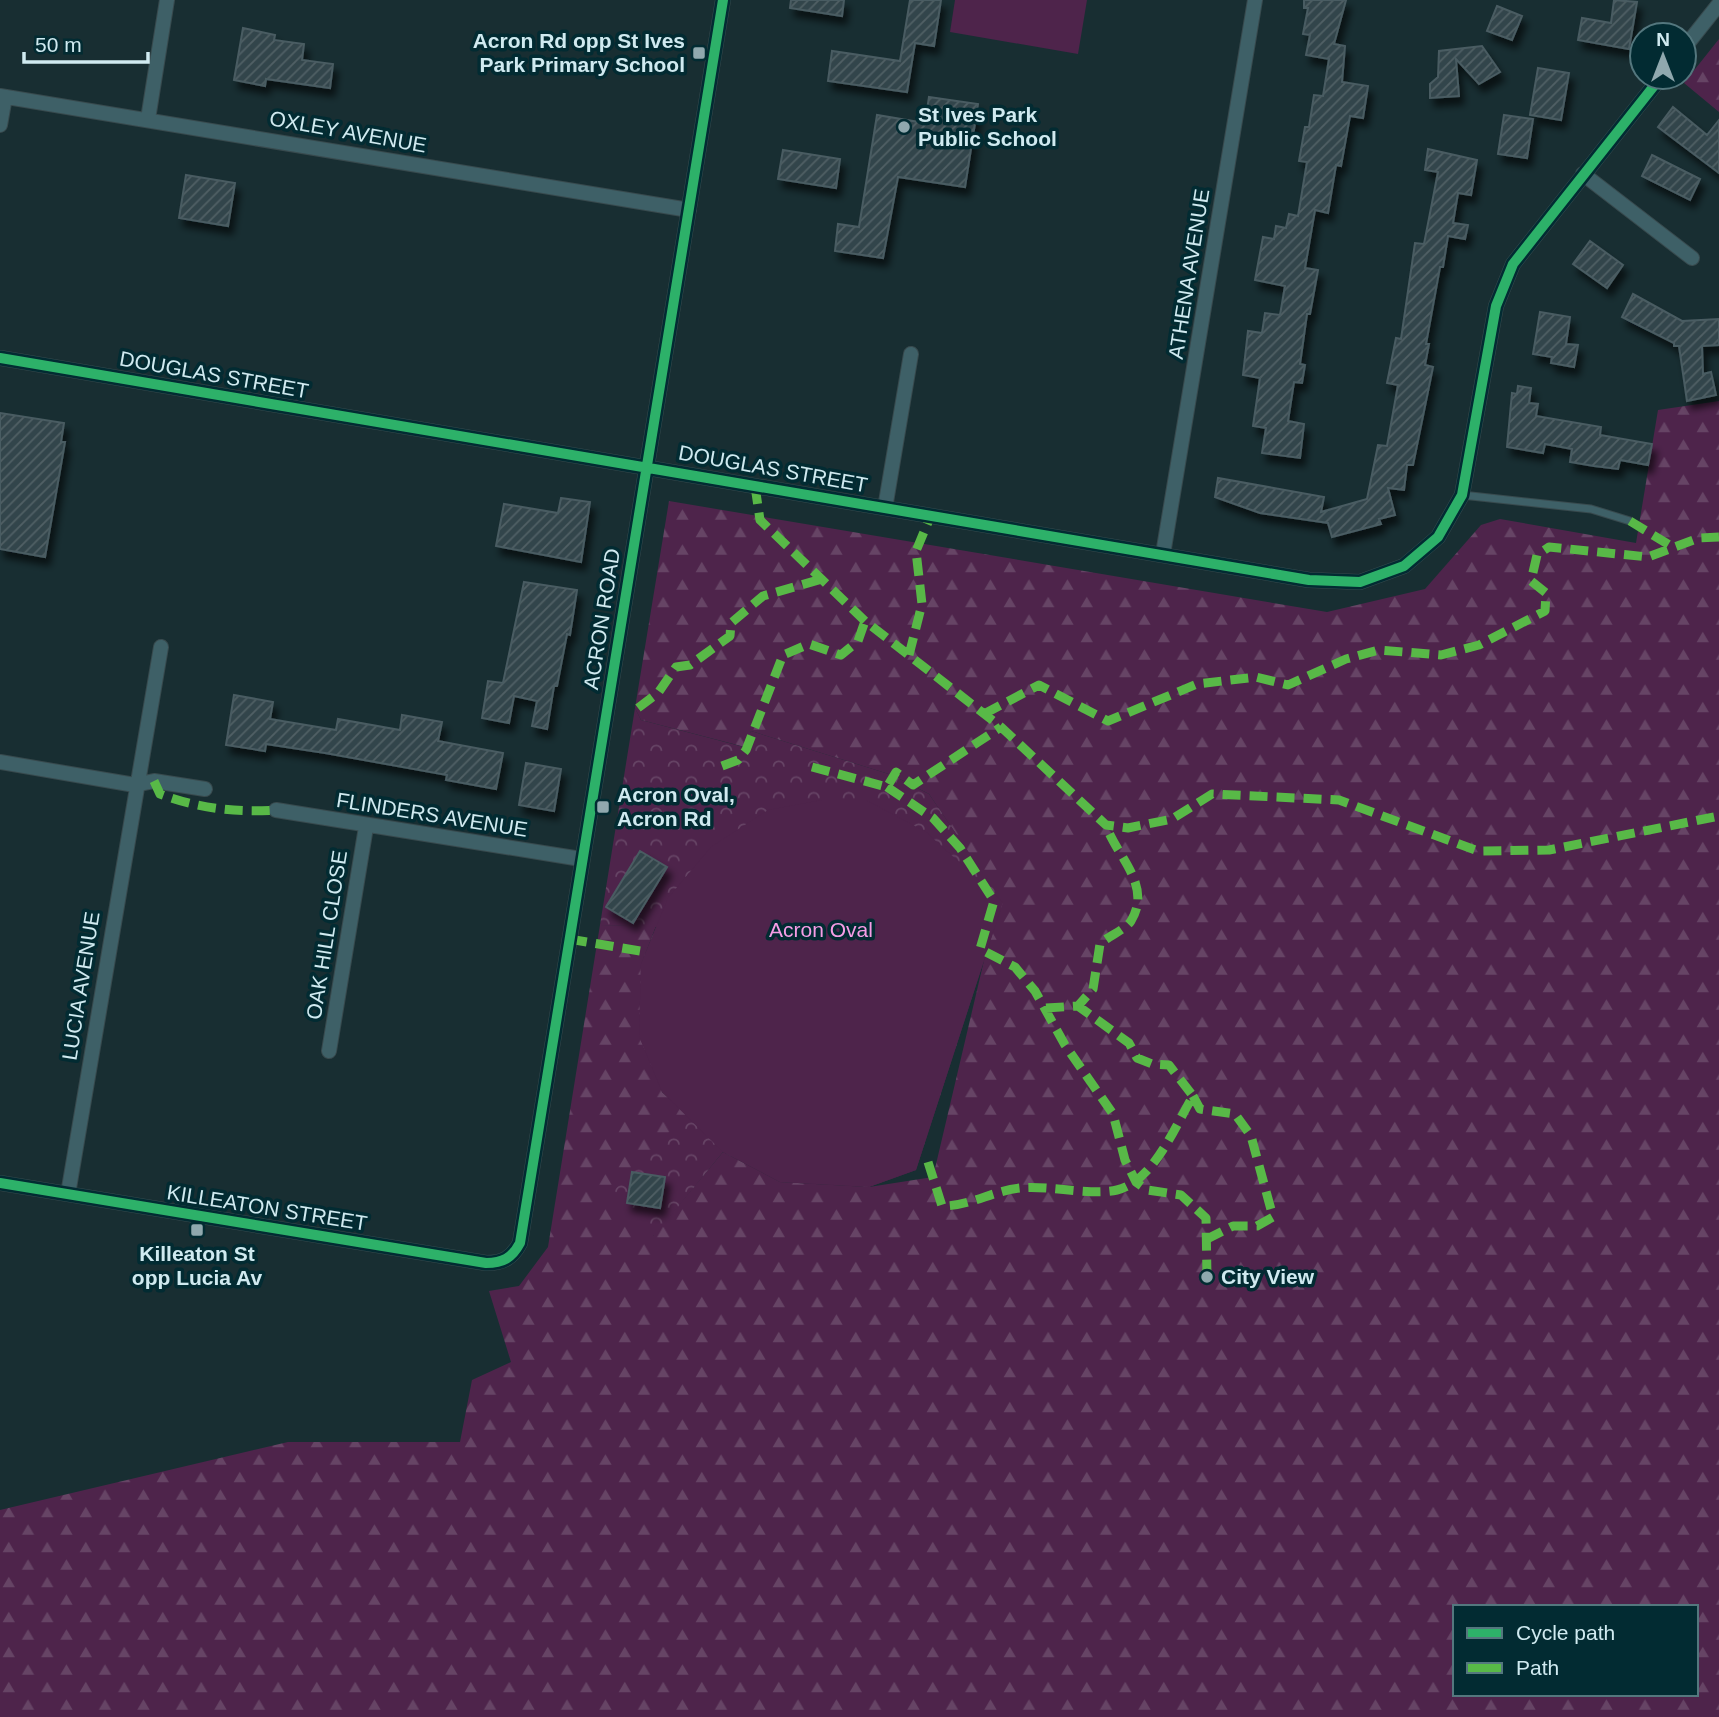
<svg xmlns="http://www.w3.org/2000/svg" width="1719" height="1717" font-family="Arial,sans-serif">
<defs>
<pattern id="forest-firs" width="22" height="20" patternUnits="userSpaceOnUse" patternTransform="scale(1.75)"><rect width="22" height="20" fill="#4e244b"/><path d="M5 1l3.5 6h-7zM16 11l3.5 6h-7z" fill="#664465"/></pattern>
<pattern id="park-crowns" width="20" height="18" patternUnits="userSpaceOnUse" patternTransform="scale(1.75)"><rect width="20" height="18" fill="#4e244b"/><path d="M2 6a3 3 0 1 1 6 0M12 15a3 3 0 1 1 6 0" fill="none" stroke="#664465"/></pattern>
<pattern id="building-hatch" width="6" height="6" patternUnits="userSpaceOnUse" patternTransform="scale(1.75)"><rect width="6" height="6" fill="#33454b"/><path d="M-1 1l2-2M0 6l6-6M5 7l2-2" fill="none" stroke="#506065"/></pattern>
<filter id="shadow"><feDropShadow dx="4.5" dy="8" stdDeviation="3.5" flood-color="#0009"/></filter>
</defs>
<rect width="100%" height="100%" fill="#182e32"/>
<!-- forest -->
<path fill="url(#forest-firs)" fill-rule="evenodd" d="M1719,39V112L1684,83Z
M1719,401V1717H0V1510L288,1442H460L472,1380L511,1362L489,1291L519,1286L548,1247L600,925L656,926L641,965L662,1092L686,1114L653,1236L723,1152L780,1182L869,1187L933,1177L986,952L1002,902L929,794L892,775L751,731L745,747L641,720L635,708L669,501L1327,612L1425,589L1481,525L1500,519L1636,543L1658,410ZM1455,1607H1696V1694H1455Z"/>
<!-- park -->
<path fill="url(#park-crowns)" d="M635,708L641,720L744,747L751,731L892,775L929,794L1003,902L916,1170L869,1187L780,1182L723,1152L654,1236L608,1197L686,1114L662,1092L639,1036L641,964L656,927L600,925Z"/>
<!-- pitch -->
<path fill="#4e244b" d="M955,0H1087L1078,54L950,32Z
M822,800H866L926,832L1003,902L916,1170L869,1187L780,1182L723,1152L662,1092L639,1036L641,964L668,898L711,847L768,810Z"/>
<!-- building -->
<path fill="url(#building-hatch)" stroke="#4a5c62" stroke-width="2" filter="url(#shadow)" d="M791,0H844L842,16L790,8Z
M910,0H941L934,46L915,43L907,92L828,81L832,51L900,61Z
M1304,0H1346L1334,44L1345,46L1342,82L1368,86L1363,118L1350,116L1341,166L1336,165L1328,213L1315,210L1305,268L1318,270L1310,314H1307L1300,364L1305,365L1302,383L1294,382L1288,421L1304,424L1300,458L1262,453L1266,428L1253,426L1260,378L1243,375L1248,331L1262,333L1265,313L1280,315L1285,286L1255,280L1263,237L1274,239L1276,226L1286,228L1289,214L1298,216L1307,162L1299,161L1305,127H1309L1314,95L1323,96L1329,59L1306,55L1310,35L1303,34L1308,8H1304Z
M1614,0L1637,2L1629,49L1578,40L1582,18L1611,23Z
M1497,6L1522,16L1512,40L1487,31Z
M243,28L275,35L274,40L304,44L302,60L333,64L330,88L266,79L265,86L234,80Z
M1482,46L1500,72L1479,84L1456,59L1459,96L1430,98V84L1438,77L1439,51Z
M1538,68L1569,73L1561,120L1530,115Z
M929,97L978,104L965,187L898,177L883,258L835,251L838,224L859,227L877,115L925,123Z
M1673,107L1707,135L1719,120V173L1658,127Z
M1504,115L1533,119L1527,158L1498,154Z
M1428,149L1477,160L1471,195L1458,193L1453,223L1468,225L1465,239L1448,236L1443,267H1440L1426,344H1429L1425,365L1433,367L1413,465H1407L1404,490L1388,488L1395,515L1379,519L1381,524L1332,537L1328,523L1260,513L1215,497L1218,478L1324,497L1321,512L1367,499L1378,445L1387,446L1398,385L1387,383L1396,338L1401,339L1415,243L1424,244L1438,172L1425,170Z
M783,150L840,159L836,188L778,179Z
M1652,155L1700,179L1690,200L1642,176Z
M186,175L235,183L228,226L179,218Z
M1590,241L1623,265L1607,288L1573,264Z
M1633,294L1682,321L1719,319V345L1702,346L1703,374L1711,372L1716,395L1687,401L1679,346H1674V343L1622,317Z
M1540,312L1570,317L1566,344L1578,345L1574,367L1551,363L1552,357L1533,354Z
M1518,386L1531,388L1529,403L1538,404L1536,416L1601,427L1600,435L1652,444L1648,465L1620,460L1618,469L1594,466L1570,462L1572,449L1545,444L1543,453L1507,447L1512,393L1517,394Z
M0,413L64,423L61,442H65L45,557L0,549Z
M561,498L590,502L581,562L496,546L504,504L558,513Z
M524,582L577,590L570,635L567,634L557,686H554L547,729L532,726L537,701L514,696L509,723L482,718L488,681L503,683Z
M234,695L273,702L270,719L336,730L338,719L400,730L402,715L442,722L438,741L503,753L496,789L446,780L447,775L325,753L266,744L265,751L226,745Z
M526,763L561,769L554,811L519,805Z
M640,851L667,867L633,923L606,907Z
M632,1172L665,1177L660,1208L627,1203Z"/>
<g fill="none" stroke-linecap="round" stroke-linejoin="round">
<!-- lane casing -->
<g stroke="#384a4e" stroke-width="9">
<path id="lane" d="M1462,495L1591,509L1630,521"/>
</g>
<!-- street casing -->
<g stroke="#384a4e" stroke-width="16">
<path id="street" d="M1684,48L1719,4
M0,96L689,210
M148,119L167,0
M0,125L5,97
M1583,174L1692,258
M0,358L1309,580L1360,582L1404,566L1438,537L1462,495L1496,306L1513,264L1661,77
M885,508L911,354
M1163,554L1255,0
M0,762L135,785L154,781L205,789
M276,810L581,859
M329,1051L366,827
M0,1183L486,1263C503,1263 512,1258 520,1243L723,0
M68,1194L161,647"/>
</g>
<!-- lane -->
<use href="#lane" stroke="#3e6067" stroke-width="7"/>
<!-- street -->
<use href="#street" stroke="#3e6067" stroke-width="14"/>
<!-- quiet -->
<path stroke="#58b947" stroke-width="9" stroke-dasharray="18 9" stroke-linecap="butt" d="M755,486L760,520L865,621L1001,727L1106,825L1128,828L1172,819L1212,794L1339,800L1478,851L1549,850L1719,816
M1630,521L1671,546
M909,655L922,604L916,551L931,515
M638,708L658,693L676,667L690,665L730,636L731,623L763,596L822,579
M984,714L1039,685L1108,721L1197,684L1256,677L1288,685L1346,659L1379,650L1441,655L1479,645L1545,611L1546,593L1531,581L1537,555L1549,547L1648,557L1699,538L1719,537
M722,766L738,760L746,750L783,655L809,644L841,655L858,641L865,621
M812,767L887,787L896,772L913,785L1001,727
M154,781L160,794C197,808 237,813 276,810
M887,787L933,818L960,848L994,901L980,949L1015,967L1035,991L1065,1045L1113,1114L1125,1160L1136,1182L1147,1190L1181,1195L1206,1218L1207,1277
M569,939L640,951
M1046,1008L1078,1006L1093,989L1100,944C1108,936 1125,930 1131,921C1153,885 1116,856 1106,825
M1193,1096L1200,1109L1235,1114L1251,1136L1273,1217L1257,1226H1233L1209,1238
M928,1162L942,1206C970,1206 992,1191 1020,1188C1049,1185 1092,1196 1117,1190C1154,1181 1175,1126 1193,1096L1169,1065L1152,1064L1137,1058L1129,1043L1078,1006"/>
<!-- cycleway casing -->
<g stroke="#022b32" stroke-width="15">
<path id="cycleway" d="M0,358L1309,580L1360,582L1404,566L1438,537L1462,495L1496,306L1513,264L1661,77
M0,1183L486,1263C503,1263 512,1258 520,1243L723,0"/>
</g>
<!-- cycleway -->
<use href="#cycleway" stroke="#2db169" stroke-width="10"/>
</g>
<!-- markers -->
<g fill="#90a8ae" stroke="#022b32" stroke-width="2.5">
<rect x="692" y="46" width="14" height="14" rx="3.5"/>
<circle cx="904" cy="127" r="7"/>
<rect x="596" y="800" width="14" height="14" rx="3.5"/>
<rect x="190" y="1223" width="14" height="14" rx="3.5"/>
<circle cx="1207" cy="1277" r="7"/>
</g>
<g text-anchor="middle" stroke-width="7" stroke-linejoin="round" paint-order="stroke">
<!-- poi labels -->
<g font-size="21" font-weight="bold" fill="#d0eaf0" stroke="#022b32" text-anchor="start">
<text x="685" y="48" text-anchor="end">Acron Rd opp St Ives<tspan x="685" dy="24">Park Primary School</tspan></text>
<text x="918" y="122">St Ives Park<tspan x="918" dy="24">Public School</tspan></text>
<text x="617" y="802">Acron Oval,<tspan x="617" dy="24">Acron Rd</tspan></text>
<text x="197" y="1261" text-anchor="middle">Killeaton St<tspan x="197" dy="24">opp Lucia Av</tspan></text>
<text x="1221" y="1284">City View</text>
</g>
<!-- street labels -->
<g font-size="21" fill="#d0eaf0" stroke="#022b32">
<text transform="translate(348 132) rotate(10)" y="7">OXLEY AVENUE</text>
<text transform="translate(1189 274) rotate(-81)" y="7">ATHENA AVENUE</text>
<text transform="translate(214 375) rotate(10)" y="7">DOUGLAS STREET</text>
<text transform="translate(773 469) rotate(10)" y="7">DOUGLAS STREET</text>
<text transform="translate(602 619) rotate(-81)" y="7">ACRON ROAD</text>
<text transform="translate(432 815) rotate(9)" y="7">FLINDERS AVENUE</text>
<text transform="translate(327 935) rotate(-81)" y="7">OAK HILL CLOSE</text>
<text transform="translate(81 986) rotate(-81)" y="7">LUCIA AVENUE</text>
<text transform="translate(267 1208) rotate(9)" y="7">KILLEATON STREET</text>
</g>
<!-- park labels -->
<g font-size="21" fill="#f69de6" stroke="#022b32">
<text x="821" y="937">Acron Oval</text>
</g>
</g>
<!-- legend -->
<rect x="1453" y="1605" width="245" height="91" fill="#022b32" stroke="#54777e" stroke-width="2"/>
<rect x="1467" y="1628" width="35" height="10" fill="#2db169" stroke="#54777e" stroke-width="2"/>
<text x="1516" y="1640" font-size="21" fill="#d0eaf0">Cycle path</text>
<rect x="1467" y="1663" width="35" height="10" fill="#58b947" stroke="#54777e" stroke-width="2"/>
<text x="1516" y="1675" font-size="21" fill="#d0eaf0">Path</text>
<!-- north arrow -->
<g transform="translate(1663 56)"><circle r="33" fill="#022b32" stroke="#54777e" stroke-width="2"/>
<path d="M0-5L12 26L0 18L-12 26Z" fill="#90a8ae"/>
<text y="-10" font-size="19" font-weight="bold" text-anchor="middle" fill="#d0eaf0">N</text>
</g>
<!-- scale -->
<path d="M24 52v10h124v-10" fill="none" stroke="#d0eaf0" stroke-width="3.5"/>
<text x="35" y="52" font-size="21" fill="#d0eaf0" stroke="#022b32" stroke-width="5" paint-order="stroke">50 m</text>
</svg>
